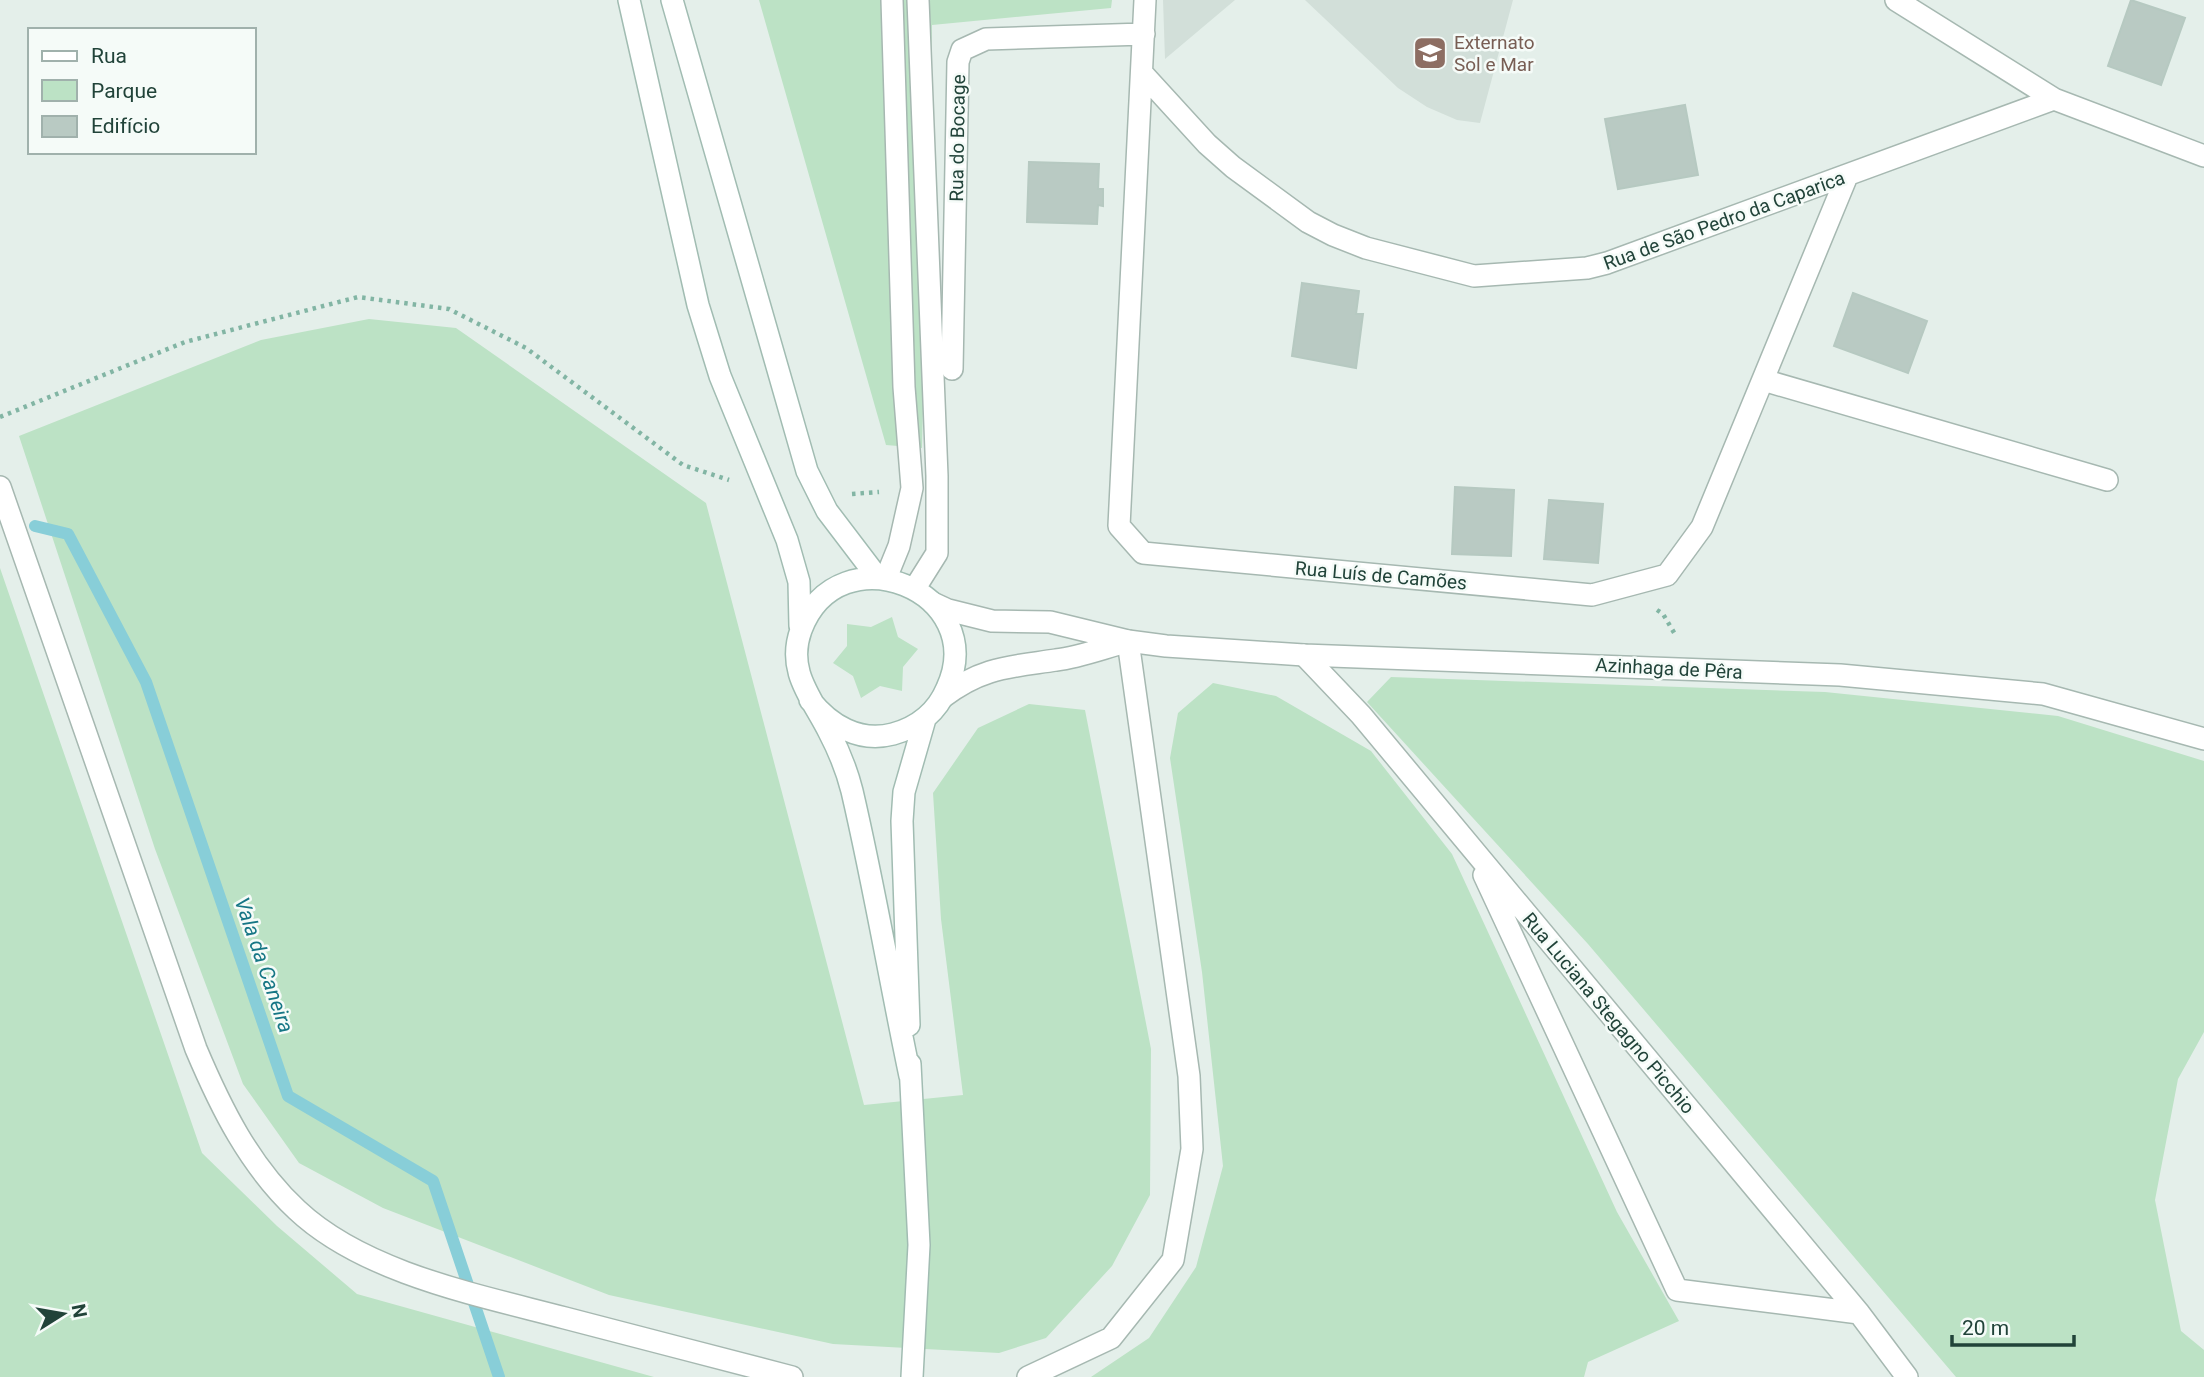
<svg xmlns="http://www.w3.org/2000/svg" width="2204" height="1377" font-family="Roboto,sans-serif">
<rect width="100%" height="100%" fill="#e4efea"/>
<!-- built -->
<path fill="#d2dfd9" d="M1163,0H1235L1165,59Z
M1305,0H1513L1480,123L1457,120L1427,107L1398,88Z"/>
<!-- green -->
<path fill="#bce2c5" d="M759,0H1112L1111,8L932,25L922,448L886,445Z
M369,319L456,328L706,503L864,1105L963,1095L941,919L933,793L978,728L1029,704L1085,710L1151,1049L1150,1195L1112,1266L1046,1338L999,1353L833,1344L609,1295L383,1208L299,1163L243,1084L155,849L19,436L261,340Z
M0,568L202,1153L277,1226L357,1294L654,1377H0Z
M892,617L898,637L918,649L903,667L902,691L880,686L861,698L853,676L833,663L847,646V624L871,627Z
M1391,677L1825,692L2058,716L2204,761V1032L2178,1079L2155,1200L2181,1331L2204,1350V1377H1956L1588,944L1367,702Z
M1213,683L1276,696L1371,751L1452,854L1617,1212L1679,1321L1588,1362L1584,1377H1091L1149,1338L1196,1267L1223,1166L1202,972L1170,758L1178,713Z"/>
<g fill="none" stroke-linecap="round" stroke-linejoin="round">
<!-- stream -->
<path stroke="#88ced8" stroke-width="12" d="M35,526L68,534L146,682L288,1096L433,1181L499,1377"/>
</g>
<!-- building -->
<path fill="#b9cac3" stroke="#b6c9c1" stroke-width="2" d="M2131,0L2185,18L2161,85L2108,66Z
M1685,105L1698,175L1618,189L1605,119Z
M1029,162L1099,164L1098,189H1103V206L1098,205L1097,224L1027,222Z
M1302,283L1359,291L1356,314H1363L1356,368L1292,356Z
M1853,293L1927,321L1908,373L1834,346Z
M1455,487L1514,490L1511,556L1452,554Z
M1549,500L1603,504L1598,563L1544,559Z"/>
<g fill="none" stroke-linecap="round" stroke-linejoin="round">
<!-- service casing -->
<g stroke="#a6b8b1" stroke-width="24">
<path id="service" d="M886,578L899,546L912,488L904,387L892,0
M915,588L937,553V476L918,0
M1304,655L1361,715L1859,1313L1907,1377
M1484,875L1677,1290L1859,1313"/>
</g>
<!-- minor casing -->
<g stroke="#a6b8b1" stroke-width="24">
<path id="minor" d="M1145,0L1119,526L1143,553L1592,595L1667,575L1702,527L1847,176
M1896,0L2054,99L2204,156
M1143,74L1207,144L1233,167L1308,222L1333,235L1366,248L1474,276L1587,268L1607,263L2054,99
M952,369L958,62L962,50L986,39L1144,34
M1763,380L2107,480
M0,487L196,1049C221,1108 249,1165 297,1210C364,1273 478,1295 565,1318C641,1338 716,1357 792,1377
M1028,1377L1111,1338L1173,1260L1192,1149L1189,1076L1128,641"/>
</g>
<!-- tertiary casing -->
<g stroke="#a6b8b1" stroke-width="24">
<path id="tertiary" d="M933,603L948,610L992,621L1050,622L1128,641L1166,646L1304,655L1840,675L2043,694L2204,739
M943,697C982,667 1010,667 1056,660C1080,657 1103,648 1126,642"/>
</g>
<!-- secondary casing -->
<g stroke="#a1bcb2" stroke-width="24">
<path id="secondary" d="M629,0L698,305L720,376L787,540L799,582L800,626
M672,0L807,471L827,511L878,578
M810,700C830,725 859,743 893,734C918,727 937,712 947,688C991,592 839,529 801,630C786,671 812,698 829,732C839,751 847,771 852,791C874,885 890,981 910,1076
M909,1025L902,821L904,792L925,719
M910,1064L919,1245L912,1377"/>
</g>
<!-- path -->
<path stroke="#82b5a4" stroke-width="4.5" stroke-dasharray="3.5 5" stroke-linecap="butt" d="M0,417L185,342L358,297L449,309L526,348L683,465L729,480
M852,494L879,492
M1657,610L1663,614L1676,636"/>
<!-- service -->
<use href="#service" stroke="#fff" stroke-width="21"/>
<!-- minor -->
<use href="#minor" stroke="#fff" stroke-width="21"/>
<!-- tertiary -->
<use href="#tertiary" stroke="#fff" stroke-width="21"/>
<!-- secondary -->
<use href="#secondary" stroke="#fff" stroke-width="21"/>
</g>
<!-- icons -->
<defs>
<g id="school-square" transform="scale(1.75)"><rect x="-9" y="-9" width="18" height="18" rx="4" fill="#8d6e63" stroke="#f5fbf8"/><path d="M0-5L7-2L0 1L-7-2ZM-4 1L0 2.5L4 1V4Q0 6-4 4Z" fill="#fff"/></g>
</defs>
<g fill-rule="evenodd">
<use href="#school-square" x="1430" y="53"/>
</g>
<g text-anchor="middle" stroke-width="5" stroke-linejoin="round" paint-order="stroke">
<!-- education labels -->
<g font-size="19" fill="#785e54" stroke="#f5fbf8" text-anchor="start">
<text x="1454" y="49">Externato<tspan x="1454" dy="22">Sol e Mar</tspan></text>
</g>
<!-- street labels -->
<g font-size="19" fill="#214339" stroke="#f5fbf8">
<text transform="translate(957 138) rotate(-89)" y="7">Rua do Bocage</text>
<text transform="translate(1724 220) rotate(-20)" y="7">Rua de São Pedro da Caparica</text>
<text transform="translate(1381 575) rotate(5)" y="7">Rua Luís de Camões</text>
<text transform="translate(1669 668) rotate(3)" y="7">Azinhaga de Pêra</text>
<text transform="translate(1609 1013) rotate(50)" y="7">Rua Luciana Stegagno Picchio</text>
</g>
<!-- water labels -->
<g font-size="21" font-style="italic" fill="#157685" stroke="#f5fbf8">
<text transform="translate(264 965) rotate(71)" y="7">Vala da Caneira</text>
</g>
</g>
<!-- legend -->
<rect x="28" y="28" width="228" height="126" fill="#f5fbf8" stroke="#a0b1ac" stroke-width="2"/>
<rect x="42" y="51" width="35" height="10" fill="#ffffff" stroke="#a0b1ac" stroke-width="2"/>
<text x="91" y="63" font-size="21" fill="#214339">Rua</text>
<rect x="42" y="80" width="35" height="21" fill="#bce2c5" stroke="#a0b1ac" stroke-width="2"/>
<text x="91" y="98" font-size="21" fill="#214339">Parque</text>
<rect x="42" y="116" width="35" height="21" fill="#b9cac3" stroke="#a0b1ac" stroke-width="2"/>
<text x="91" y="133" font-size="21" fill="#214339">Edifício</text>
<!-- north arrow -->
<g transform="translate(63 1314) rotate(79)" stroke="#f5fbf8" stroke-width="5" paint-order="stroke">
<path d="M0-5L12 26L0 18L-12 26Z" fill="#214339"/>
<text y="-10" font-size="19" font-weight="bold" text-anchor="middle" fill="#214339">N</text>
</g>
<!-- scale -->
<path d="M1952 1335v10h122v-10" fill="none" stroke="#214339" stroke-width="3.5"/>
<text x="1962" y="1335" font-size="21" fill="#214339" stroke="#f5fbf8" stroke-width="5" paint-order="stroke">20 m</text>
</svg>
